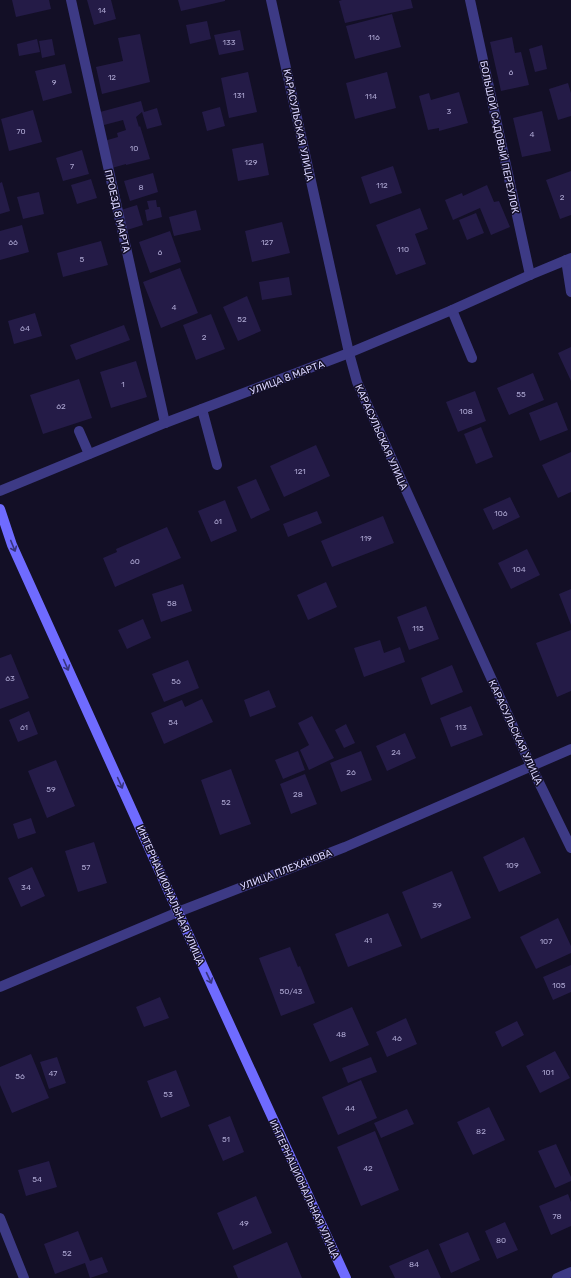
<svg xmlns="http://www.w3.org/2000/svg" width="571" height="1278" font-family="Rubik,sans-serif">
<rect width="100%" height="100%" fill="#130f26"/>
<!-- building -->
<path fill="#241b47" d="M12,0H49L51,9L16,17Z
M87,0H111L116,19L94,25Z
M178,0H225V1L181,11Z
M342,0H411L413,8L345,23L339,1Z
M392,14L401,47L355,59L346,26Z
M207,21L211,39L190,44L186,25Z
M240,30L244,50L219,55L214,35Z
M140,34L150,82L102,94L96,67L123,61L118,38Z
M512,37L515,53L521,52L529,85L501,91L490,42Z
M37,39L40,52L19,56L17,44Z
M52,39L55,55L42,58L39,41Z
M542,45L547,69L535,72L529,49Z
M65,64L72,93L43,101L35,71Z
M248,72L257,112L229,118L221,78Z
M387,72L396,108L355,119L346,83Z
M568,83L571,93V116L558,120L549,89Z
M459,92L468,123L439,131V128L428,130L419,96L429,93L431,100Z
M141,101L144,112L157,108L162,125L147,129L142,112L136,117L139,127L140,126L150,159L126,165V164L112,168L104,141L118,137L117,133L126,130L123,120L104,125L100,112Z
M220,107L225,126L207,131L202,112Z
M33,110L42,142L9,151L1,119Z
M542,111L551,151L522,157L513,118Z
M263,143L269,175L238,181L232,149Z
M82,150L89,174L63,181L56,158Z
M393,166L402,193L370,204L361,177Z
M571,171V215L560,219L546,180Z
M153,173L158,192L130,201L124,181Z
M91,179L97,198L77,204L71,185Z
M2,182L10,211L0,214V183Z
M487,185L494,202L499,201L510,227L491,235L480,208L453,220L445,200L462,193L463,196Z
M39,192L44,214L23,219L17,197Z
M156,200L157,207H160L162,217L147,221L145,210L149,209L147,201Z
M137,205L143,225L127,230L121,210Z
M420,208L428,229L415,234L426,264L396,275L376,225Z
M196,210L201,230L174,236L169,217Z
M476,213L484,233L467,240L459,220Z
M282,222L290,253L252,262L245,231Z
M22,225L29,252L0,260V231Z
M170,231L181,262L150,273L139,242Z
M101,241L108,265L63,277L57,253Z
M180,268L198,313L161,328L143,282Z
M289,277L292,295L262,300L259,282Z
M247,296L261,331L238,341L223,307Z
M35,313L42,336L14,344L8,321Z
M211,314L225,349L196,360L183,325Z
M124,325L130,340L76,360L70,345Z
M571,347V381L558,353Z
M136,361L147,397L111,408L100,372Z
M533,373L544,400L509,415L497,388Z
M79,379L92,418L43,434L30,395Z
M475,391L486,421L458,432L446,402Z
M557,402L568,430L540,441L529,413Z
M481,427L493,457L476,464L464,434Z
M316,445L330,476L284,497L270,466Z
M571,452V492L558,498L542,465Z
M256,479L270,510L251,519L237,487Z
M510,497L520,517L493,530L483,509Z
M225,500L237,531L211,542L198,511Z
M317,511L322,523L288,537L283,524Z
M383,516L394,543L332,567L321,541Z
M167,527L181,558L115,587L103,558L117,552L116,549Z
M527,549L540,575L511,589L498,563Z
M326,582L337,607L308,620L297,595Z
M183,584L192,611L161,622L152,594Z
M571,589V625L559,594Z
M426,606L439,639L409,650L397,617Z
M143,619L151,638L127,649L118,630Z
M571,630V691L557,697L536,643Z
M380,640L384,653L400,647L405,662L364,677L354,648Z
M11,654L29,698L0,709V658Z
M188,660L199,688L164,702L152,674Z
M452,665L463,692L431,705L421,678Z
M269,690L276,707L250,717L244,700Z
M202,699L213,722L164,744L151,713L182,700L185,707Z
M471,706L483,735L451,747L440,718Z
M29,711L38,734L18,742L9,720Z
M312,716L334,758L309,770L300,750L309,745L298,723Z
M346,724L355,743L344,748L335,730Z
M405,733L416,758L387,771L376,746Z
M298,751L305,770L283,779L275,760Z
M361,751L372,780L341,792L330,763Z
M56,760L75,806L47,818L28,771Z
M231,769L251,824L220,835L201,780Z
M305,774L317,804L291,814L280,784Z
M31,818L36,833L18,839L13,824Z
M524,837L541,873L499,892L483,857Z
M94,842L107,883L78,892L65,851Z
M32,867L45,896L21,907L8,878Z
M452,871L471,918L421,939L402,892Z
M388,913L402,946L348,967L335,934Z
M558,918L571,946V953L536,969L520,937Z
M290,947L298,967L300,966L315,1003L281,1016L259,958Z
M571,965V992L553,1000L543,977Z
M160,997L169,1018L144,1027L136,1007Z
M352,1007L369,1045L330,1062L313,1024Z
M406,1018L417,1044L387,1057L376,1032Z
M517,1021L524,1035L502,1047L495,1032Z
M555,1051L570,1078L540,1093L526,1066Z
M31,1054L49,1098L12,1113L0,1085V1067Z
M57,1057L66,1083L49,1089L40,1062Z
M371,1057L377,1072L348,1083L342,1068Z
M176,1070L190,1106L161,1118L147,1081Z
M361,1080L377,1118L338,1135L322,1097Z
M489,1107L505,1140L473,1155L457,1122Z
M407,1109L414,1124L381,1138L374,1123Z
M230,1116L244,1152L223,1161L208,1125Z
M375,1131L399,1190L361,1206L337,1147Z
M556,1144L571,1177V1181L555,1188L538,1151Z
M49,1161L57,1187L26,1196L18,1170Z
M568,1194L571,1202V1226L551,1235L539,1206Z
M256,1196L272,1233L233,1250L217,1213Z
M505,1222L518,1250L497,1259L485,1231Z
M78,1231L90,1261L102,1257L108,1272L90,1278L85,1263L55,1274L44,1244Z
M468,1232L480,1260L451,1273L439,1244Z
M287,1242L302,1278H238L233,1266Z
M428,1249L441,1278H395L389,1266Z"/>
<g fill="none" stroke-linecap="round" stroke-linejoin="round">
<!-- service -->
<path stroke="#3d3a85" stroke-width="10" d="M566,260L571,292
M452,310L472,358
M202,409L217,465
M79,431L89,454"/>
<!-- minor -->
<path stroke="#3d3a85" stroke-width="10" d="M71,0L165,423
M271,0L349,353L357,382L531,766L571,848
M470,0L530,275
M0,987L178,912L345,847L571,749
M0,1218L24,1278
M557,1278L571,1272"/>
<!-- tertiary -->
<path stroke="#3d3a85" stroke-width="10" d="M0,491L165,423L349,353L452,310L530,275L571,258"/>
<!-- secondary -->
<path stroke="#6f6bff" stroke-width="10" d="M0,509L12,545L178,912L346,1278"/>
</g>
<!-- one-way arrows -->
<defs><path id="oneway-shaft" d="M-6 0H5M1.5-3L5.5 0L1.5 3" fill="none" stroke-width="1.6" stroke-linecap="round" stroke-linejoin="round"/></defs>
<g stroke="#38347d">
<use href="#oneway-shaft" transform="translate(13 546) rotate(68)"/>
<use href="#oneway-shaft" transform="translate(66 665) rotate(66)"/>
<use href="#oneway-shaft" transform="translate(120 783) rotate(66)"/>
<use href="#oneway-shaft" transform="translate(209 978) rotate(65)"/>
</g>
<g text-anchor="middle" stroke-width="3" stroke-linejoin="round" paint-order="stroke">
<!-- number labels -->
<g font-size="8" fill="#aca6d1">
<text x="102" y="13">14</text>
<text x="374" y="40">116</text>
<text x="229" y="45">133</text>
<text x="511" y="75">6</text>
<text x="112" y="80">12</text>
<text x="54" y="85">9</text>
<text x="239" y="98">131</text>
<text x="371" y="99">114</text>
<text x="449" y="114">3</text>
<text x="21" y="134">70</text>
<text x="532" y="137">4</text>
<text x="134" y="151">10</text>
<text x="251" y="165">129</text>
<text x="72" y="169">7</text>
<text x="382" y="188">112</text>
<text x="141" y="190">8</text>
<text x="562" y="200">2</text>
<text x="13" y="245">66</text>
<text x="267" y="245">127</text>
<text x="403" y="252">110</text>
<text x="160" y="255">6</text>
<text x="82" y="262">5</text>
<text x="174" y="310">4</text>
<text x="242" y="322">52</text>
<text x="25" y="331">64</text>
<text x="204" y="340">2</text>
<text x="123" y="387">1</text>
<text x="521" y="397">55</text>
<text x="61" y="409">62</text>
<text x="466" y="414">108</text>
<text x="300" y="474">121</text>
<text x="501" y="516">106</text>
<text x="218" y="524">61</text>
<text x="366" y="541">119</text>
<text x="135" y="564">60</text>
<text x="519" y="572">104</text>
<text x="172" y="606">58</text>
<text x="418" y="631">115</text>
<text x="10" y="681">63</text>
<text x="176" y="684">56</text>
<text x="173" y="725">54</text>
<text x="24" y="730">61</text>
<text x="461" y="730">113</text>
<text x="396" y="755">24</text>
<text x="351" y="775">26</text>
<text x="51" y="792">59</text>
<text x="298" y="797">28</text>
<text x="226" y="805">52</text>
<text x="512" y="868">109</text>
<text x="86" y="870">57</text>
<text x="26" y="890">34</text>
<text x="437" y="908">39</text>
<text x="368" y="943">41</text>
<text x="546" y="944">107</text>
<text x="559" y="988">105</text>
<text x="291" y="994">50/43</text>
<text x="341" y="1037">48</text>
<text x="397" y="1041">46</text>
<text x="548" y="1075">101</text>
<text x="53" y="1076">47</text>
<text x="20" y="1079">56</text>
<text x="168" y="1097">53</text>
<text x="350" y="1111">44</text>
<text x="481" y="1134">82</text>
<text x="226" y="1142">51</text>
<text x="368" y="1171">42</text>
<text x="37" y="1182">54</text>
<text x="557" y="1219">78</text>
<text x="244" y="1226">49</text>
<text x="501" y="1243">80</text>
<text x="67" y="1256">52</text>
<text x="414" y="1267">84</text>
</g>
<!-- street labels -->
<g font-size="10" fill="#d9d4ff" stroke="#130f26">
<text transform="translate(299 125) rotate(78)" y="4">КАРАСУЛЬСКАЯ УЛИЦА</text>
<text transform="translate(500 137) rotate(78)" y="4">БОЛЬШОЙ САДОВЫЙ ПЕРЕУЛОК</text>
<text transform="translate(118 211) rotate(77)" y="4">ПРОЕЗД 8 МАРТА</text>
<text transform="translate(287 377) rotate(-21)" y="4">УЛИЦА 8 МАРТА</text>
<text transform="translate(382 437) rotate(66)" y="4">КАРАСУЛЬСКАЯ УЛИЦА</text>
<text transform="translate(516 732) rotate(65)" y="4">КАРАСУЛЬСКАЯ УЛИЦА</text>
<text transform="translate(286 869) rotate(-21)" y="4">УЛИЦА ПЛЕХАНОВА</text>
<text transform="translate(171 895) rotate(66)" y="4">ИНТЕРНАЦИОНАЛЬНАЯ УЛИЦА</text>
<text transform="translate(305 1189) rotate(65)" y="4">ИНТЕРНАЦИОНАЛЬНАЯ УЛИЦА</text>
</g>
</g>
</svg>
